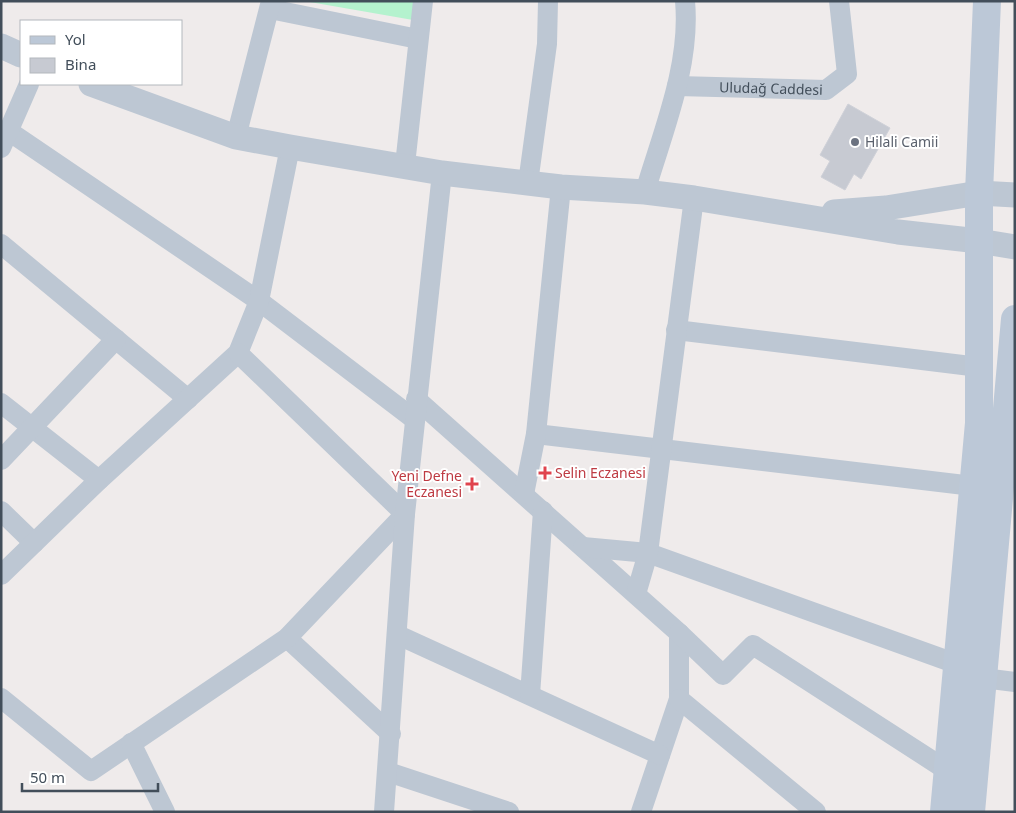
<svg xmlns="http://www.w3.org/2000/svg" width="1016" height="813" font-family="'Noto Sans',sans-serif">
<rect width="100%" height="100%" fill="#efebeb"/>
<!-- green -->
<path fill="#b4f2ce" d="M304,1H415L413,20Z"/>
<!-- building -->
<path fill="#c7cad2" stroke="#cfd1d8" d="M848,104L890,128L861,179L854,174L845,190L821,177L830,161L820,155Z"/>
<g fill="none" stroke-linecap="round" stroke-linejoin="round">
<!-- minor -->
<g stroke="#bdc7d3" stroke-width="20">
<path d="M270,9L418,39"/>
<path id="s1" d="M677,86L826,90L847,74L839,1"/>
<path d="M10,132L259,301L414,419"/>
<path d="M236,137L271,1"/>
<path d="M1,148L29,84"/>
<path d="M405,165L423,1"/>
<path d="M528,183L547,44L548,1"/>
<path d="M645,192C663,131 691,65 685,1"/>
<path d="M1,244L188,399"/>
<path d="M676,330L979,367"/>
<path d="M416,399L679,633V699L641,812"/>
<path d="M1,403L99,480"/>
<path d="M536,434L973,486"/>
<path d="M1,460L116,339"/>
<path d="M524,494L536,434L561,187"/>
<path d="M1,511L34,543"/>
<path d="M583,547L648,553L957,664"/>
<path d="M1,575L99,480L238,353L259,301L290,147"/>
<path d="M636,594L648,553L694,198"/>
<path d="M679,633L723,675L753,645L948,771"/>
<path d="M398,635L660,755"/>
<path d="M287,638L391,734"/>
<path d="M983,678L1015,682"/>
<path d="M530,695L543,511"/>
<path d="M1,698L91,771L287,638L405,514L238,353"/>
<path d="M679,699L816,812"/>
<path d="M131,743L165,812"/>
<path d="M388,772L509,812"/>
<path d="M384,812L405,514L442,173"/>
</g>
<!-- tertiary -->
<path stroke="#bdc7d3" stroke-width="25" d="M1,46L21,55
M91,84L236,137L290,147L442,173L561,187L645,192L694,198L898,232L979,241L1015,247
M834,212L886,208L979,193L1015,195"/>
<!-- secondary -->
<path stroke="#bcc8d7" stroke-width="28" d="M944,812L979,423V193L987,1
M971,812L1015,319"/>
</g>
<!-- markers -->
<circle fill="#6b7280" stroke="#fff" stroke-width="2" cx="855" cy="142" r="5"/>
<g fill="#e0444e" stroke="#fff" stroke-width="2">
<path d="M542.5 465.5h5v5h5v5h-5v5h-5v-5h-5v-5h5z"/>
<path d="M469.5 476.5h5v5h5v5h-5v5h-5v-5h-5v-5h5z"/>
</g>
<g text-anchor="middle" stroke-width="4" stroke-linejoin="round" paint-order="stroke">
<!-- street labels -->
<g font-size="14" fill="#424e5a" stroke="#fff">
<text dy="5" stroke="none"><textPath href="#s1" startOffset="94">Uludağ Caddesi</textPath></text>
</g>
<!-- worship labels -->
<g font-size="14" fill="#5b616d" stroke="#fff" text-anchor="start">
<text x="865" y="147">Hilali Camii</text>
</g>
<!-- health labels -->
<g font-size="14" fill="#be3a42" stroke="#fff" text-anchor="start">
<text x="555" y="478">Selin Eczanesi</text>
<text x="462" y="481" text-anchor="end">Yeni Defne<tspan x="462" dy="16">Eczanesi</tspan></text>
</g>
</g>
<!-- border -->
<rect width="1016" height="813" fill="none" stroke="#424e5a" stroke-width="5"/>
<!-- legend -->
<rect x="20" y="20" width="162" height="65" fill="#ffffff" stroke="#b3b8bd"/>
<rect x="30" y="36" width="25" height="8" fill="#bcc8d7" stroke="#b3b8bd"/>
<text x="65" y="45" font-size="15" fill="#424e5a">Yol</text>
<rect x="30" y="58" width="25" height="15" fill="#c7cad2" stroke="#b3b8bd"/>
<text x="65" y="70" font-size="15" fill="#424e5a">Bina</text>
<!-- scale -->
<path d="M22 783v8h136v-8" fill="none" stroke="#424e5a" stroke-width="2.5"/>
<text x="30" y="783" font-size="15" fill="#424e5a" stroke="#ffffff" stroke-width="4" paint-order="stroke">50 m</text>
</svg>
